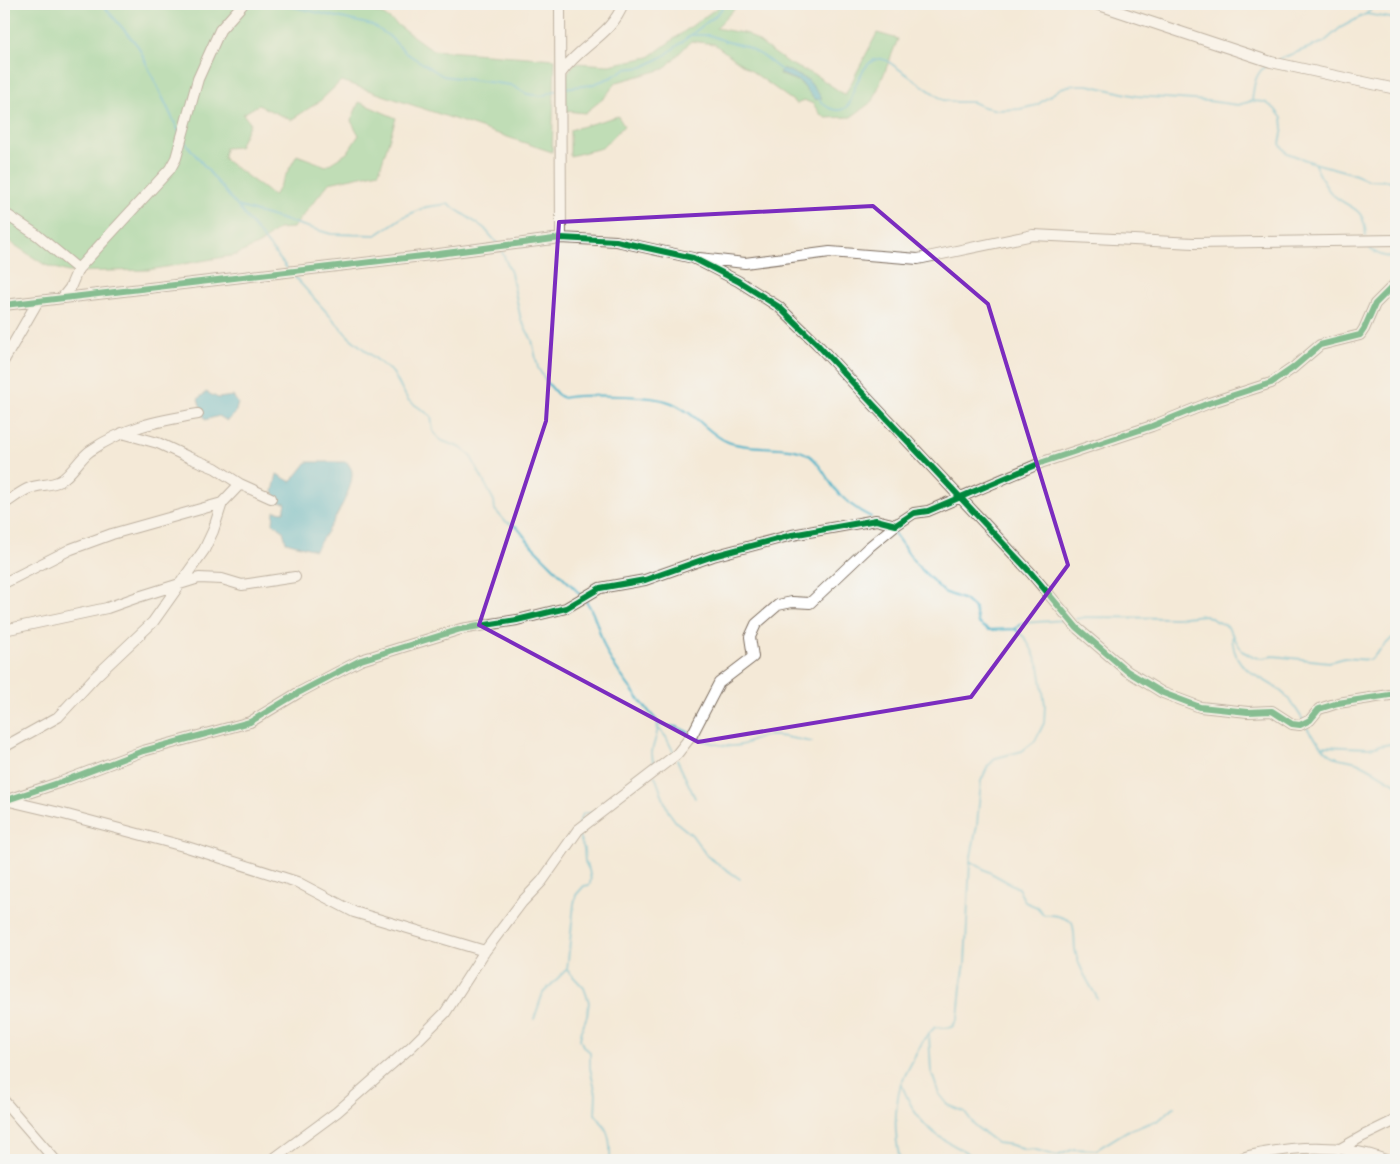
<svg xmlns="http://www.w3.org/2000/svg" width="1400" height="1164" font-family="Mynerve,sans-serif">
<rect width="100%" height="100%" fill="#f6f6f2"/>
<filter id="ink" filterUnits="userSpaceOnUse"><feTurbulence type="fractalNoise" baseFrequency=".02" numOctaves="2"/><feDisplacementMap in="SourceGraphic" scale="10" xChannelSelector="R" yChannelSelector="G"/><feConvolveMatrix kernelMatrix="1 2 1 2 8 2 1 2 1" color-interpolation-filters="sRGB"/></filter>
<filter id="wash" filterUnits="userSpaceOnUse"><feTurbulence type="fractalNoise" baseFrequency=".0096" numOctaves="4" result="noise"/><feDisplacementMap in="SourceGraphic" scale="20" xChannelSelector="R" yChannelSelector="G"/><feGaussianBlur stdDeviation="1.12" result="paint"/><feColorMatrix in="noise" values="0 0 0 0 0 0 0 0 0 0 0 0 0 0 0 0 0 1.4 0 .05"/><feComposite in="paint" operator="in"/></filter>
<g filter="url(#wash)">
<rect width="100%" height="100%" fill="#f4e9d7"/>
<!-- green -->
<path fill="#81cf8f" stroke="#5e7c56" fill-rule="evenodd" d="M4,4H348L384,15L432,50L555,59L552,152L341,81L320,101L291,120L258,105L243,114L250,123L239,147L225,148L224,159L274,196L297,155L326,166L347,153L359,135L351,121L359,102L396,118L379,172L329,183L293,228L278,229L261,243L236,255L148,270L68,272L45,265L4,238Z
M722,4H739L716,28L748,34L788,63L817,76L845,95L877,33L898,39L873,101L851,117L826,118L820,114L813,104L804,100L797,104L714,44L691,41L664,69L617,82L604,98L585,113L566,111V75L575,63L609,65L649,57ZM783,68L822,98L815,100L800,82L779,74Z
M618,116L624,126L602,148L570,156V130Z"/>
<!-- water -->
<path fill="#4ab2c9" stroke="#426e74" d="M783,68L808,80L822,98L815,100L800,82L779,73Z
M206,392L218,398L233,396L238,403L235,414L227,421L219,416L205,420L198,399Z
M307,462H347C349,465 352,469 352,472C354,492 326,533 315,550L286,542L283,531L273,523L274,511L284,512L286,503L278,502L273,491L277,474L291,482Z"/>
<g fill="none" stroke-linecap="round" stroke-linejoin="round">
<!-- stream -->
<path stroke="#4ab2c9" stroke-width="2" d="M102,4L138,46L179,132
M280,4L372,25L389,36L406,53L443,76L511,85L527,94L542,96L557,90
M1366,14L1377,4
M691,35H709L728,42L745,46L763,56L781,70
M1279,59L1324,42L1340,28L1366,14L1396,19
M564,88L591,85L612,77L625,69L643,67L664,56L715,16L726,4
M819,99C825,108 841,116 849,104C852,100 852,94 854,89C858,79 866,60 878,59C881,58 883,60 886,60L943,100L956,102H972L984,107L997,110L1020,109L1037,105L1061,88L1072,85H1088L1136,96L1208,101L1238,105L1252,101L1265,102L1275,109L1282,118L1283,128L1280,144L1287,153L1314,163C1320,174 1323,185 1332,194C1351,211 1364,204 1366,236
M1252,101C1254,85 1254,74 1268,64
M184,141L237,206L331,234L376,235L403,217L426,207L448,204L484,228L497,243
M1314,163L1351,173L1368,180L1396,181
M238,207L287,268
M1367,243C1371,253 1386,259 1396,256
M501,249L511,273L521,320L532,340L538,368L546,381L557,394L563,398C582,394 652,395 669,402C676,404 683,409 689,413C702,422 713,436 728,442C751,451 793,443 810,456C822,465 826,478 835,489C845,502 857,510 871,517
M293,275L349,337L393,373L408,400L431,416L433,431L440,440L461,448L470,455L494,501L495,510L505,521L517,527L532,546L581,595
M893,532L916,564L944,592L965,600L975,609L978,623L988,630L1015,629L1024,637L1031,648L1039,666L1045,705L1044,723L1035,741L1022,751L996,758L988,766L981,781L977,825L970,862L965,964L961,987L958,1018L952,1027L945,1028L935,1027L924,1039L901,1083C910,1106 919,1123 940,1137C952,1146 967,1150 977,1160
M586,601C598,617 599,637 608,655C622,679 639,700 657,721C661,737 647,748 654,763L653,768
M1076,619L1086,617L1174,618L1205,615L1228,627L1242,651L1253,657L1263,658L1273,656L1329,662L1344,658L1370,660L1392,638L1396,639
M1015,629L1022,623L1066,620
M1232,633C1232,669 1253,672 1278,689C1289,697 1296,709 1303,720
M658,725L677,727L690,733
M1306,726L1311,734L1322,746L1369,748L1396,743
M658,728L666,737L674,753
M696,737C707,743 728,748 741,745C750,743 757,737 766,736C779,734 800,740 812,742
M1322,746C1335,763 1345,756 1361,764C1373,770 1385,778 1396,784
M677,760L695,798
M655,776L668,811L676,822L692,835L707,856L740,879
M579,824L581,817L584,813H593
M579,836L584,849L585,862L589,870L591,880L589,885L584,886L576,895L574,904L567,970L584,988L589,1002L587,1016L583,1026L580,1039L583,1046L590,1052V1068L596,1094L595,1114C609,1130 611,1140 610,1160
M971,862L1018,888L1025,902L1037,907L1044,915C1055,914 1063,917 1072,922C1075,931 1074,940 1075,949C1078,967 1089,983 1098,999
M534,1019L543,993L566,970
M929,1035L931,1071L939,1094L948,1105L965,1112L975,1126L997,1143L1012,1145L1025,1150L1033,1149L1057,1156L1074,1149L1096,1150L1127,1131L1159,1120L1174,1107
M900,1160C894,1134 894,1109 901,1084"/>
</g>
</g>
<g filter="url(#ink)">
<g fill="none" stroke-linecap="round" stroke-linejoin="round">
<!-- minor casing -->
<g stroke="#7c6d5f" stroke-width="12">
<path id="minor" d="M560,4L561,238
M1096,4L1271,62L1396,89
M561,73C579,46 612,35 623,4
M4,213L37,235L78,269
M699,258L745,263L830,252L918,259L1033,235L1194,243L1396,240
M62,298L70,288L78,269L170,169L176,158L198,79L220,30L243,4
M4,305L431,255L561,238L616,241L693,258L738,281L779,307L817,344L855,385L1031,573L1077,628L1127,671L1163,693L1200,707L1248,712L1272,711L1292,724L1300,725L1310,720L1319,709L1338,703L1396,694
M4,360L38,301
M122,433L158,443L188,457L215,468L240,484
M4,504C12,499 21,491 30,488C40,484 50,486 60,481C72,474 79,459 90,451C125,427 157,421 198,414
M4,583L71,549L112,534L222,503L240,484L271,498
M4,630L107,608L138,597L199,578L222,579L242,585L295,577
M4,747L58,717L96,676L153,622L204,550L213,531L222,503
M5,800L56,812L187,847L297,882L354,912L485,951
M4,801L61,782L143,751L250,722L298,693L361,660L461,629L517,620L566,608L600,588L645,580L713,556L792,535L876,520L896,525L914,513L928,511L1043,462L1152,426L1209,403L1271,383L1293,368L1320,345L1360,335L1364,329L1375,304L1396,283
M4,1101L55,1160
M1340,1149L1363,1136L1396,1120
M272,1160L337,1112L411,1047L445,1013L485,951L522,902L542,881L578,830L677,754L692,735L719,683L753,657L750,637L756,624L778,605L792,602L810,603L869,547L898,523
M1239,1160C1246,1155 1255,1155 1264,1153C1305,1145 1347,1145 1386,1160"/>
</g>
<!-- minor -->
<use href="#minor" stroke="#fff" stroke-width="10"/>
<!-- cycleway casing -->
<g stroke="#f6f6f2" stroke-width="9">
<path id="cycleway" d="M4,305L431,255L561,238L616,241L693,258L738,281L779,307L817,344L855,385L1031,573L1077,628L1127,671L1163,693L1200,707L1248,712L1272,711L1292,724L1300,725L1310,720L1319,709L1338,703L1396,694
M4,801L61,782L143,751L250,722L298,693L361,660L461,629L517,620L566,608L600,588L645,580L713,556L792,535L876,520L896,525L914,513L928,511L1043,462L1152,426L1209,403L1271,383L1293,368L1320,345L1360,335L1364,329L1375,304L1396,283"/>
</g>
<!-- cycleway -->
<use href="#cycleway" stroke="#00873e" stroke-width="6"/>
</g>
</g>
<!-- marked area -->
<path d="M0 0H1400V1164H0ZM873,206L988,304L1068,565L971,697L698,742L479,625L546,421L559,222Z" fill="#f4e9d7" fill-opacity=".55" fill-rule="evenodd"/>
<path fill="none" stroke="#7b2cbf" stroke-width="4" stroke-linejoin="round" d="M873,206L988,304L1068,565L971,697L698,742L479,625L546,421L559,222Z"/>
<!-- margin -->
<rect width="1400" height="1164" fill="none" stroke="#f6f6f2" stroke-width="20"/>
</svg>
